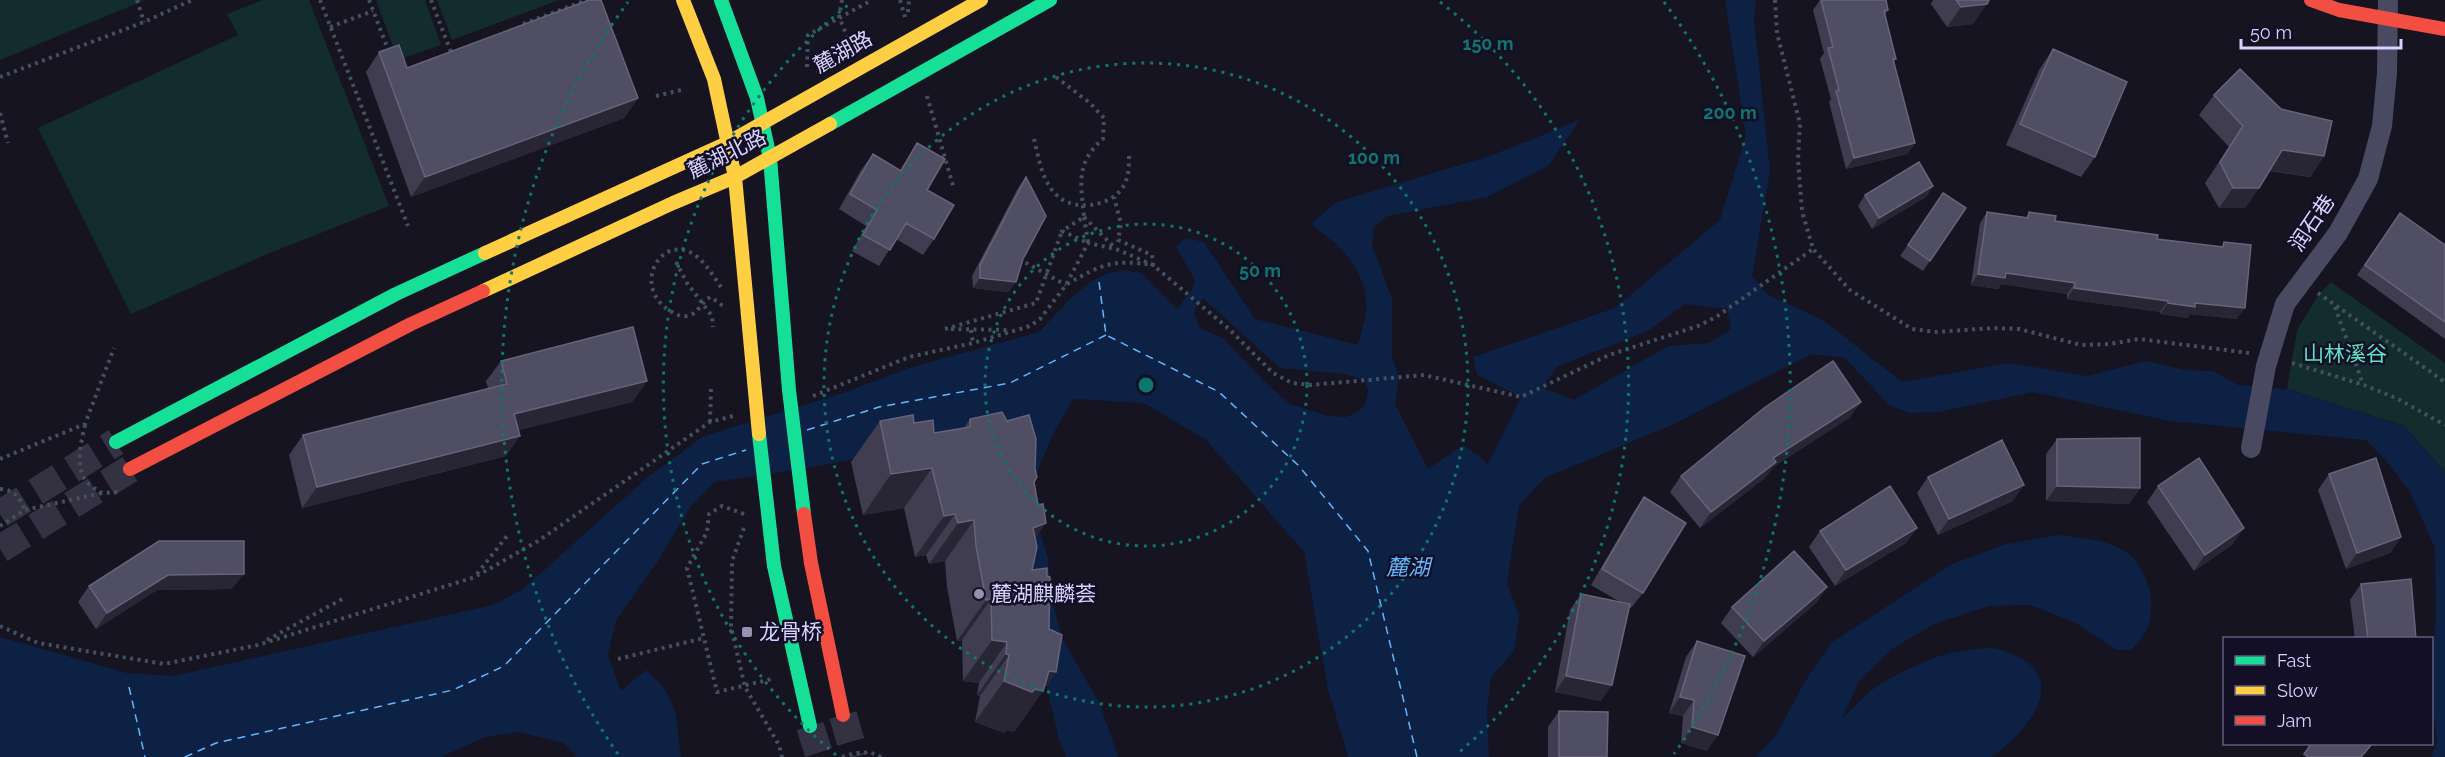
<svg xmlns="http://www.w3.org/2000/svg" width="2445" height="757" font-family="Raleway,'Noto Sans SC',sans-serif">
<rect width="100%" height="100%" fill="#161421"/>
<!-- green -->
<path fill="#132c2d" d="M0,0H145L0,60Z
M263,0H309L389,206L265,255L131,314L38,128L238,35L227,14Z
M376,0H425L441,45L398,60Z
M437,0H559L452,40Z
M2331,282L2445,363V472L2404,426L2287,389L2297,330L2319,294Z"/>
<!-- water -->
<path fill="#0d2144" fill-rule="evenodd" d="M1725,0H1756L1754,20L1770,171L1752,276L1768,295L1823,320L1902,382L2009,363L2087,376L2146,361L2184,370L2213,371L2238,385L2287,389L2404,426L2445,472V757H2432L2437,739L2432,703V657L2436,618L2435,548L2411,494L2389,464L2366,440L2170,421L2033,392L1939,412L1910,413L1889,405L1845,358L1811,354L1672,425L1544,478L1519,506L1507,582L1519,616L1514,651L1491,677L1487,712L1489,757H1348L1328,689L1304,552L1206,440L1144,403L1074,399L1053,434L1035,477L1037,523L1048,559L1051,598L1063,640L1100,704L1118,757H1066L1059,739L987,433L813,467L715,482L691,506L656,564L616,620L608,655L621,691L646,670C681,700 675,715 681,757H577L564,743L518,732L485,737L441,757H0V637L127,673L173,676L493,605L523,589L649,476L704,436L843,393L909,368L1039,332L1072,297L1090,282L1108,273L1123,270L1141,273L1177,309L1192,290L1195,280L1176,247L1185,238L1204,242L1255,319L1358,345C1361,332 1367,316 1366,303C1364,265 1338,244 1311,224L1337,202L1490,156L1580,120L1548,166L1487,197L1387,216L1374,227L1372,244L1392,299V357L1399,377L1395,404L1428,469L1464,445L1488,464L1521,397L1477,375L1473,357L1615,308L1720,220L1746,135ZM1203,298L1280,368L1345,374L1364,380L1368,391L1365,405L1356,413L1346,417L1328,416L1290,404L1267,384L1224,339L1199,327L1194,311ZM1685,304L1727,309L1731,329L1709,343L1668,346L1574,400L1542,387L1558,366L1648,331Z
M2058,535C2080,538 2107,539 2126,552C2149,569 2158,605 2146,631C2143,638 2136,644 2131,650H2117L2076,623L2031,605L1989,606L1934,624L1892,649L1860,680L1842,718C1852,711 1861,698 1872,690C1889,677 1930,657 1951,653C1964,651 1985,646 1997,649C2074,668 2036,727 1991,757H1756L1777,734L1804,683L1831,643L1952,564L2006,544Z"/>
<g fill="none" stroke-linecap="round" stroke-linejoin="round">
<!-- ferry -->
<path stroke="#62b6ff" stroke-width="1.5" stroke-dasharray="8 6" stroke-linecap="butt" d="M1099,282L1106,335L1219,392L1299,466L1368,551L1417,757
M807,430L879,407L1010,383L1106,335
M129,687L145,757
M185,757L216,743L453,690L504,666L702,464L746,450"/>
<!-- secondary-tunnel -->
<path stroke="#333142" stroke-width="28" stroke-dasharray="28 14" stroke-linecap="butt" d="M0,514L116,442
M0,549L130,469
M843,715L855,757
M810,726L820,757"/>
<!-- path -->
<path stroke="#44505f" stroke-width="4" stroke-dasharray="3 4.5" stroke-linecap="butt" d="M137,0L144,22
M320,0L408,226
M369,0L389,52
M431,0L451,52
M842,0L839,17L850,43
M900,0L905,17
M1775,0L1777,33L1800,124L1798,159L1802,211L1813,249L1850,290L1912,329L1936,332L1994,328L2019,329L2081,345L2110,344L2139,339L2249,353
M908,12L909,0
M523,24L587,0
M330,27L373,11
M807,67L808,35L872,0
M0,77L144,22L192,0
M1056,77L1090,103L1104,118L1103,139C1075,163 1081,184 1084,217L1062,231L1088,243
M656,96L681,90
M927,96L954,189
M0,113L8,143
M1034,139C1039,159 1042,184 1060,198C1077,211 1111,206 1123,187C1129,177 1129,166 1129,155
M1084,217L1115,248
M1084,217L1088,242
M1019,259L1066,285
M676,262L687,283L712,316L713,327
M1067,284C1103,264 1112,259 1153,265L1152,255L1118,240L1121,224L1114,197
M721,287C713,276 706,263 695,255C662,232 630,286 670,311C675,314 680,317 687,316C699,314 701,301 711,297L723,306
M2318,293L2445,382
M2335,307L2363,384
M945,329L1036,303L1062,231
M951,329L1010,330
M971,330L973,343
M2292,363L2364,385L2396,398L2445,425
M813,396L909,357L973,343L1030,326L1040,319L1066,285L1088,243L1116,249L1153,265L1229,329L1273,373L1292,383L1311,385L1424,375L1521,397L1609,355L1698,326L1716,317L1813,249
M710,422L711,387
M85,425C81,442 75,466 86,481C90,486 97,490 102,493L119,492
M0,459L85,424L114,348
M0,489C15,490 19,497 25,510
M744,514L722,506L709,514L707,532L687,568L717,692L772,679
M0,526L25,510L102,493
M744,528L732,561L731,627L745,687L779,745L782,757
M477,574L507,536
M0,626L38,643L164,664L258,645L475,577L538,541L710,422L733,416
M267,640L346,597
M618,659L704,638
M842,757C856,753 867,749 881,757"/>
<!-- street -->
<path stroke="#4a4962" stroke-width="20" d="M2251,448L2266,366L2285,304L2338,233L2368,179L2382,126L2387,73L2388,0"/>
<!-- fast -->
<path stroke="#16e098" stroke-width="14" d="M721,0L757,98L770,158L789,390L804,514
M830,124L1050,0
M759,434L774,566L810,726
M116,442L396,294L485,253"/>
<!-- slow -->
<path stroke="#ffcf43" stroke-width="14" d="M683,0L714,79L735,177L759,434
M485,253L727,143L981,0
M483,291L673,203L735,177L830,124"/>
<!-- jam -->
<path stroke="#f24e42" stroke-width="14" d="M2311,0L2339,10L2445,29
M130,469L411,324L483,291
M804,514L811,563L843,715"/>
</g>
<!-- wall -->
<path fill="#403d50" d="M1820,0H1886L1888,10L1885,15L1896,59L1894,62L1915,143L1907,154L1846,169L1829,102L1831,99L1820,59L1824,53L1813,10Z
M1933,0H1989L1973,24L1947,27L1931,4Z
M2053,49L2095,157L2081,177L2006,145L2039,70Z
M379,52L407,68L638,98L624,118L411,197L366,72Z
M2214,95L2324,156L2310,177L2269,171L2259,188L2245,208H2219L2205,183L2229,147L2199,115Z
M917,143L927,190L934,239L923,255L896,239L879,266L852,251L866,226L839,209L861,170L873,154L900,170Z
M1026,177L1023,259L1016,282L1008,292L973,288L972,276L1018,188Z
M1933,186L1926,197L1872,229L1858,206L1865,195Z
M1943,193L1966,208L1923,271L1900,256Z
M1987,212L2026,217L2029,212L2055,221L2157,239L2221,247L2224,242L2237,319L2190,314L2187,318L2160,314V312L2067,299V294L2001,284L1998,289L1971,285L1980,223Z
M2400,213L2445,245V339L2357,275Z
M501,361L647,381L632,402L518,430L506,456L302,508L289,455L303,435L488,388L486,381Z
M1861,402L1849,418L1773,467L1765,478L1700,528L1670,492L1681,476Z
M970,419L1034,482L1035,538L1032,570L1049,629L1056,672L1014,732L1007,730L1004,733L975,722L980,696L977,695L979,683L963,681L962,640L957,641L947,587L945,561L929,564L926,555L915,557L904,508L863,515L851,462L880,421L914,423L934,433L964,428Z
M2057,439L2140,488L2129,504L2046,501V454Z
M2329,474L2401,537L2390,553L2346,569L2318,490Z
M1928,477L2013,501L1938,535L1917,493Z
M2158,486L2233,544L2194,571L2147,502Z
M1644,497L1643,593L1631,608L1629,607L1601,701L1555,692L1570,610L1581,594L1620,602L1591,585L1633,513Z
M1917,528L1906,543L1835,586L1809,547L1820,531Z
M2361,584L2416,639H2355L2350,600Z
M89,586L232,589L157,590L96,629L78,602Z
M1827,587L1816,603L1753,657L1721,623L1732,607Z
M1697,641L1707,751L1681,743L1683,716L1669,713L1686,657Z
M1559,711L1607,757H1548V727Z"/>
<!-- shaded-wall -->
<path fill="#282635" d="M1987,4L1973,24L1947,27L1961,7Z
M638,98L624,118L411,197L425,177Z
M1915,143L1907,154L1846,169L1854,158Z
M2282,150L2324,156L2310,177L2267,170Z
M1933,186L1926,197L1872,229L1879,218Z
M2233,188H2259L2245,208H2219Z
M2006,273L2075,283L2067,294L2001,284L1998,289L1971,285L1978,274Z
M980,278L1016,282L1008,292L973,288Z
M2074,288L2168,301L2160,312L2067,299Z
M2168,303H2195L2245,308L2237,319L2190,314L2187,318L2160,314Z
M647,381L632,402L500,435L514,414Z
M1861,402L1849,418L1773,467L1765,478L1700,528L1711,512L1773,458Z
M520,436L506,456L302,508L317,487Z
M932,468L904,508L863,515L891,474Z
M2024,485L2013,501L1938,535L1949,519Z
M2057,486L2140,488L2129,504L2046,501Z
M955,514L926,555L915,557L944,516Z
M974,520L945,561L929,564L958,523Z
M1046,523L1017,564L1033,528Z
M1917,528L1906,543L1835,586L1846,570Z
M2244,528L2233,544L2194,571L2205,555Z
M2401,537L2390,553L2346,569L2357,553Z
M244,574L232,589L157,590L96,629L107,613L168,575Z
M1827,587L1816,603L1753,657L1764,641Z
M991,599L962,640L957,641L986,600Z
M992,640L1007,642L979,683L963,681Z
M1006,654L1009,655L980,696L977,695Z
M1049,671L1056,672L1014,732L1007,730L1004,733L975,722L1004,681Z
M1566,676L1612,685L1601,701L1555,692Z
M1680,697L1694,700L1683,716L1669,713Z
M1692,727L1718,735L1707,751L1681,743Z"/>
<!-- building -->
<path fill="#504e63" stroke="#66637b" stroke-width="1.5" d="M589,0H601L638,98L425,177L379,52L399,45L407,68Z
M1821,0H1886L1888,10L1884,11L1896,59H1893L1915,143L1854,158L1836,91L1839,90L1828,48L1833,47Z
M1956,0H1989L1987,4L1961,7Z
M2053,49L2127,82L2095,157L2020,124Z
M2240,69L2281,109L2332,121L2324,156L2282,150L2259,188H2233L2220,162L2243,126L2214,95Z
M917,143L945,159L927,190L954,205L934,239L906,223L890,250L863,235L877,210L850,194L873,154L901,171Z
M1919,162L1933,186L1879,218L1865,195Z
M1026,177L1046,216L1023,259L1016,282L980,278V265Z
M1943,193L1966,208L1930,261L1908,245Z
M1987,212L2028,218L2029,212L2056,216L2055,221L2158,235L2157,239L2223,247L2224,242L2251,245L2245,308L2195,303V307L2168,303V301L2074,288L2075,283L2006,273L2005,278L1978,274Z
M2400,213L2445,245V322L2365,265Z
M633,327L647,381L514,414L520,436L317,487L303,435L507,384L501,361Z
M1833,361L1861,402L1773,458L1776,462L1711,512L1681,476L1764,408Z
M1002,412L1007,421L1029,415L1036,439L1035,469L1037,477L1034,482L1038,505L1043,504L1046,523L1033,528L1037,547L1032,570L1047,568V576L1050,577L1049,629L1062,635L1056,672L1049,671L1043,691L1035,689L1032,692L1004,681L1009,655L1006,654L1007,642L992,640L991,599L986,600L976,546L974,520L958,523L955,514L944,516L932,468L891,474L880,421L913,415L914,423L933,420L934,433L970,427V419Z
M2140,438V488L2057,486V439Z
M2002,440L2024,485L1949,519L1928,477Z
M2199,458L2244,528L2205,555L2158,486Z
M2376,458L2401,537L2357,553L2329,474Z
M1890,486L1917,528L1846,570L1820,531Z
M1644,497L1686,523L1643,593L1602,569Z
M159,541H244V574L168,575L107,613L89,586Z
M1794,551L1827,587L1764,641L1732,607Z
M2411,579L2416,639H2368L2361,584Z
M1581,594L1630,604L1612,685L1566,676Z
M1697,641L1745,656L1718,735L1692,727L1694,700L1680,697Z
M1559,711L1608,712L1607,757H1559Z
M2311,744H2372L2361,757H2308L2304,754Z"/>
<!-- distance rings -->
<g fill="none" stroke="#0f766e" stroke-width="3" stroke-dasharray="3 6">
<circle cx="1146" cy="385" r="161"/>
<circle cx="1146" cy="385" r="322"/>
<path d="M836 755A483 483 0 0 1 852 2M1440 2A483 483 0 0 1 1456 755"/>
<path d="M618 754A644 644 0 0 1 628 2M1664 2A644 644 0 0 1 1674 754"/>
</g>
<!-- markers -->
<g fill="#9591b1" stroke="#130f26" stroke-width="2">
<circle cx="979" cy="594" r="6"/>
<rect x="741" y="626" width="12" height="12" rx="3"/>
</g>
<g text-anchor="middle" stroke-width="5" stroke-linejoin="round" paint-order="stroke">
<!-- street labels -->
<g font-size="21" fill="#d9d4ff" stroke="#130f26">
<text transform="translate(843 52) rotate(-29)" y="7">麓湖路</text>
<text transform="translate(727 154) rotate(-26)" y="7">麓湖北路</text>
<text transform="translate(2312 223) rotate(-56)" y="7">润石巷</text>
</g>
<!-- park labels -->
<g font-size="21" fill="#5fe0c0" stroke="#130f26">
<text x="2345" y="361">山林溪谷</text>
</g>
<!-- poi labels -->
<g font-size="21" fill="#d9d4ff" stroke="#130f26" text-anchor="start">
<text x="991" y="601">麓湖麒麟荟</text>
<text x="759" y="639">龙骨桥</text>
</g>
<!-- water labels -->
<g font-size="22" font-style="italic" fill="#62b6ff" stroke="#130f26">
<text x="1408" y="575">麓湖</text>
</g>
</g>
<circle cx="1146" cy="385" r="9" fill="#0f766e" stroke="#130f26" stroke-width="3"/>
<g font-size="18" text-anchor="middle" font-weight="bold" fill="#0f766e" stroke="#130f26" stroke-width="5" stroke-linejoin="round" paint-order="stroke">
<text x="1488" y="50">150 m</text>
<text x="1730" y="119">200 m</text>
<text x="1374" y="164">100 m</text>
<text x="1260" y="277">50 m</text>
</g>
<!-- legend -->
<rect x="2223" y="637" width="210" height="108" fill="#130f26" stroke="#625e7d" stroke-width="1.5"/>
<rect x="2235" y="656" width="30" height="9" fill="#16e098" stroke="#625e7d" stroke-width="1.5"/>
<text x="2277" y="667" font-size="18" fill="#d9d4ff">Fast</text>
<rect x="2235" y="686" width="30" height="9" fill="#ffcf43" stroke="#625e7d" stroke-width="1.5"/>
<text x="2277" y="697" font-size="18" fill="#d9d4ff">Slow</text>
<rect x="2235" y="716" width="30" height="9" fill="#f24e42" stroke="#625e7d" stroke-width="1.5"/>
<text x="2277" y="727" font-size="18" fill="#d9d4ff">Jam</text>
<!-- scale -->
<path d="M2241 39v9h160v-9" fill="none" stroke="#d9d4ff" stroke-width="3"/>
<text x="2250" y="39" font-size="18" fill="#d9d4ff" stroke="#130f26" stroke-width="4.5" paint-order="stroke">50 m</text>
</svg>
